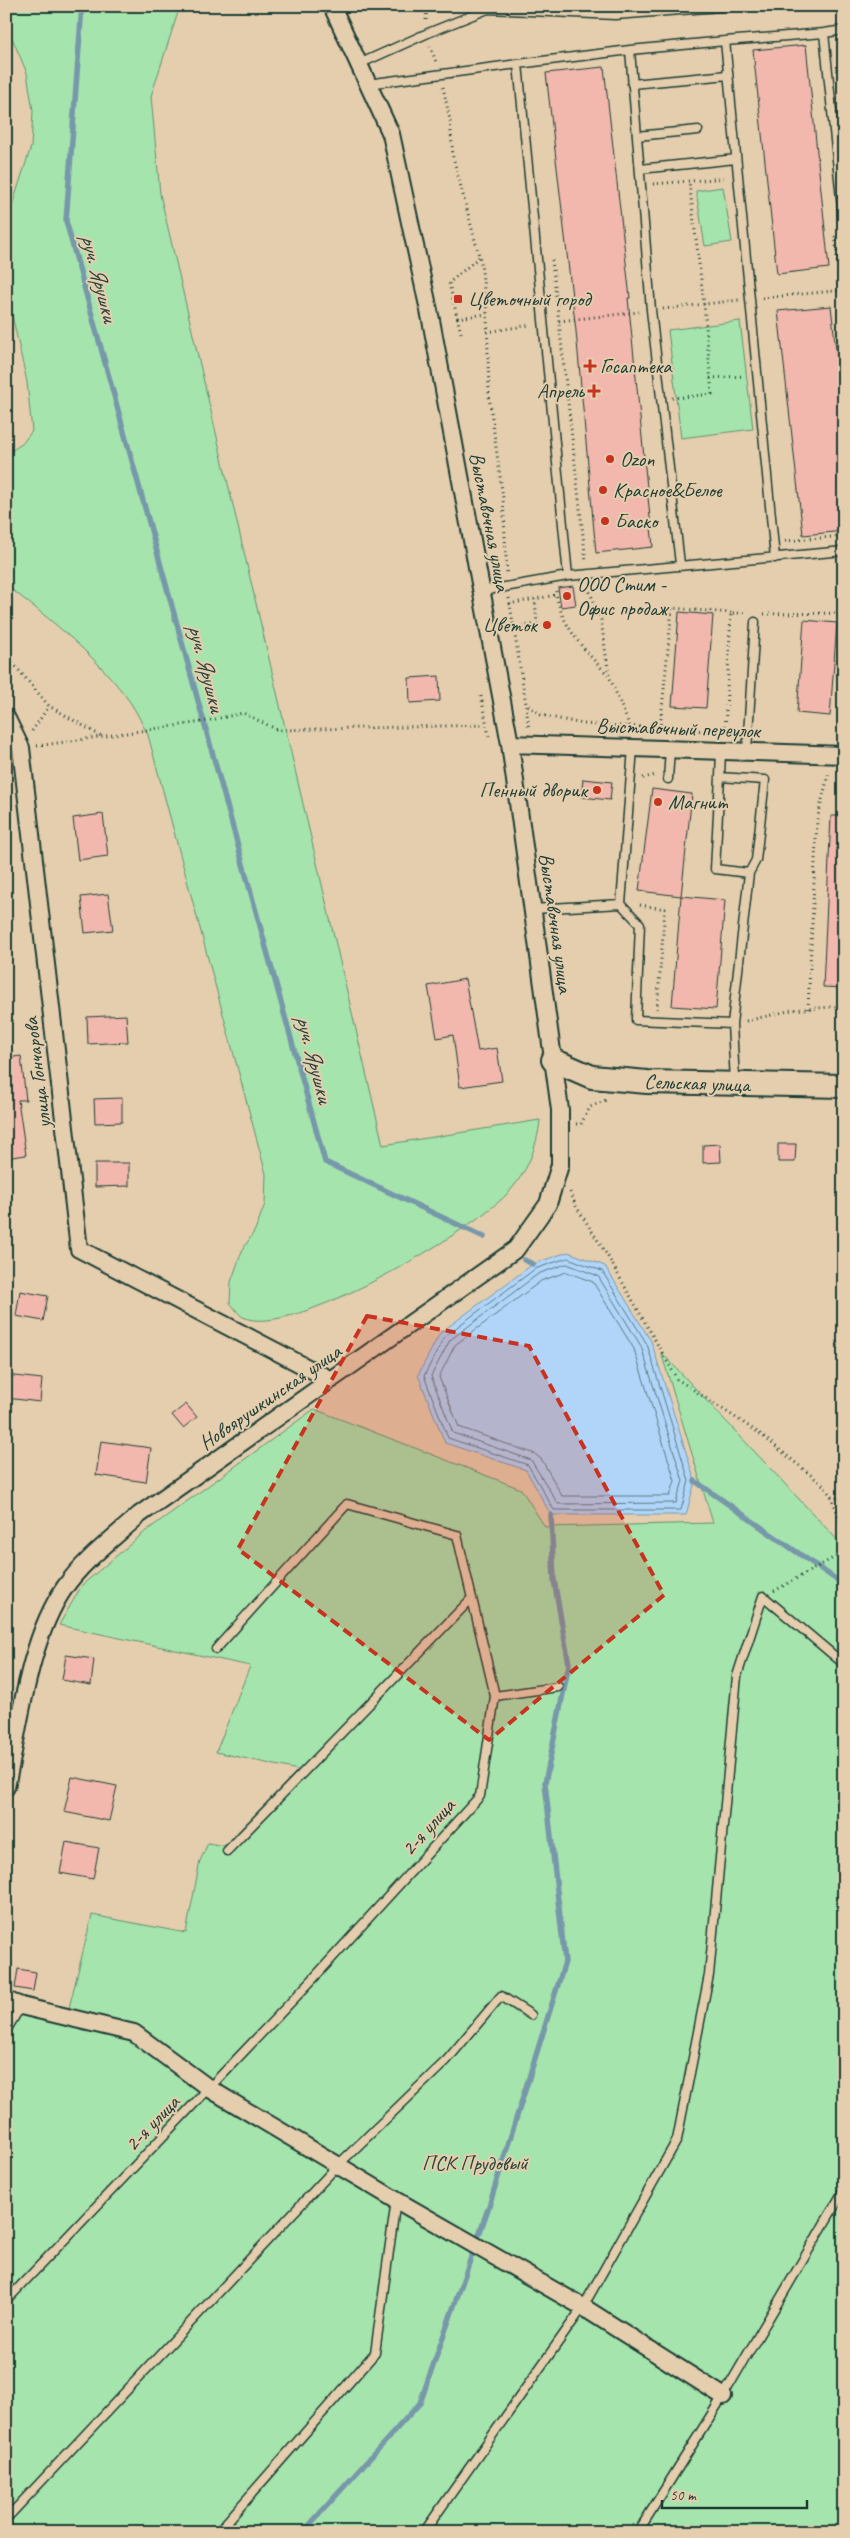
<svg xmlns="http://www.w3.org/2000/svg" width="850" height="2538" font-family="Caveat,sans-serif">
<rect width="100%" height="100%" fill="#e4ceae"/>
<filter id="ink" filterUnits="userSpaceOnUse"><feTurbulence type="fractalNoise" baseFrequency=".02" numOctaves="2"/><feDisplacementMap in="SourceGraphic" scale="10" xChannelSelector="R" yChannelSelector="G"/><feConvolveMatrix kernelMatrix="1 2 1 2 8 2 1 2 1" color-interpolation-filters="sRGB"/></filter>
<g filter="url(#ink)">
<!-- green -->
<path fill="#a5e4ac" stroke="#629070" d="M6,6H180L151,96L160,194L383,1145L540,1120C537,1148 527,1173 507,1194C473,1230 290,1341 243,1317C239,1315 234,1307 230,1303L231,1282L242,1251L255,1230L265,1204L266,1174L148,735C142,724 137,712 130,702C97,656 50,619 6,585V454L22,444L32,431L27,382L6,288V224L31,147L33,111L27,73L6,24Z
M723,187L732,242L705,246L696,191Z
M740,321L753,429L681,438L668,330Z
M661,1352L844,1547V2532H6V1992L69,2008L92,1915L186,1933L200,1861L208,1843L224,1846L298,1770L216,1752L250,1666L59,1625L82,1585L146,1531L314,1409L521,1489L545,1527L713,1523Z"/>
<!-- water -->
<path fill="#b1d5f9" stroke="#7798aa" d="M568,1252L605,1266L651,1341L695,1481L686,1515H551L526,1470L445,1443L418,1375L440,1333L533,1264Z"/>
<g fill="none" stroke-linecap="round" stroke-linejoin="round">
<!-- shore -->
<path stroke="#597a83" stroke-width="1" d="M568,1258L602,1271L647,1344L689,1481L681,1510H554L528,1465L448,1438L424,1376L445,1336L535,1269Z
M567,1264L598,1276L641,1346L683,1481L676,1503L558,1504L531,1460L453,1433L431,1376L450,1340L538,1274Z
M567,1272L593,1282L634,1349L675,1481L670,1496H562L542,1460L535,1454L459,1427L439,1377L455,1345L541,1281Z"/>
<!-- stream -->
<path stroke="#7798aa" stroke-width="5.5" d="M82,6L66,221L325,1162L484,1237
M524,1260L533,1264
M695,1481L844,1585
M303,2532L420,2403L489,2206L565,1962L545,1783L569,1664L554,1580L551,1515"/>
</g>
<!-- building -->
<path fill="#f2b7ad" stroke="#1f3d34" d="M806,45L829,268L777,274L753,50Z
M604,67L630,298H628L653,547L596,553L576,331L546,73Z
M831,306L844,421V531L803,535L778,311Z
M573,586L576,605L561,607L558,588Z
M679,612L713,615L706,708L672,706Z
M804,620L837,623L830,716L797,713Z
M439,676L440,701L410,703L409,678Z
M583,779L612,782L610,800L581,797Z
M652,789L692,794L681,896L639,891Z
M103,814L108,856L78,860L73,818Z
M831,816H844V988L823,987Z
M108,894L113,930L85,933L81,897Z
M681,896L725,900L716,1009L672,1006Z
M465,979L478,1051L497,1048L502,1081L460,1087L453,1035L437,1038L428,986Z
M126,1015L128,1042L88,1044L87,1017Z
M21,1056L26,1100H18L26,1155L6,1158V1058Z
M122,1098V1122L95,1123L94,1099Z
M720,1144L721,1162L703,1163V1145Z
M778,1144H796L795,1162H778Z
M95,1163H129V1186L95,1187Z
M20,1291L48,1296L43,1321L16,1316Z
M6,1375L42,1379L40,1402L6,1398Z
M186,1404L197,1417L183,1428L172,1415Z
M101,1441L151,1448L146,1482L96,1475Z
M66,1655L94,1659L91,1685L62,1680Z
M72,1777L117,1786L109,1821L64,1812Z
M66,1842L99,1848L93,1879L60,1873Z
M18,1969L36,1972L33,1991L15,1988Z"/>
<g fill="none" stroke-linecap="round" stroke-linejoin="round">
<!-- lane casing -->
<g stroke="#1f3d34" stroke-width="11">
<path id="lane" d="M824,33L844,30
M630,50L725,41
M359,64L428,33L488,9L615,15L734,6
M367,84L518,64
M632,84L728,75
M637,136L698,130
M640,169L736,159
M775,558L725,41L824,33L844,228
M568,576L518,64L630,50L651,310L680,564
M482,591L568,576L844,551
M633,748L621,904L640,924L636,1020L732,1024L749,873L715,869L720,777L765,780L756,860L749,873
M747,751L755,622
M720,777L721,751
M668,779L670,749
M533,909L621,904
M732,1024L735,1082
M495,1696L558,1687
M227,1851L472,1598
M6,2031L21,2006
M6,2301L312,1980L480,1796L495,1696L457,1535L347,1504L216,1649
M6,2519L339,2164L447,2060L501,1996L531,2015
M218,2532L375,2353L396,2200
M424,2532L583,2307L677,2140L709,1975L737,1676L763,1596L844,1664
M638,2532L723,2396L844,2190"/>
</g>
<!-- street casing -->
<g stroke="#1f3d34" stroke-width="20">
<path id="street" d="M6,717L21,748L79,1249L331,1380
M510,744L844,755
M6,1787C20,1724 28,1640 65,1587C84,1560 114,1538 139,1515L516,1249L548,1204L560,1165V1110L510,744L431,320L391,134L332,6
M6,2000L21,2006L134,2033L210,2089L396,2200L583,2307L723,2396"/>
</g>
<!-- secondary casing -->
<g stroke="#1f3d34" stroke-width="26">
<path id="secondary" d="M553,1060L592,1077L647,1082L844,1086"/>
</g>
<!-- path -->
<path stroke="#1f3d34" stroke-width="3" stroke-dasharray="1 4" stroke-linecap="butt" d="M426,20L427,6
M430,46L436,62
M443,87L450,120L453,157L481,263L487,314L489,396L503,498L507,575
M653,184L727,178
M835,236L844,322
M552,260L586,562
M762,298L844,290
M663,309L739,300
M457,318L487,314
M559,321L639,312
M487,332L530,325
M461,333L449,283L479,257
M710,378L745,376
M672,398L712,394L704,304L689,181
M785,541L844,536
M588,587L601,620L609,676L630,727
M556,591C560,625 585,651 608,675
M509,598L526,704L541,715L583,724L728,732
M509,604L556,595
M764,614L844,613
M512,628L537,624L535,599
M6,655L49,706L101,736
M481,696L489,736
M526,705L529,729
M660,729L672,608L731,613
M32,731L49,706
M725,731L731,613H746
M37,746L202,722L243,713L278,730L485,725
M643,778L656,775
M640,905L665,909L657,1009
M808,1009L817,820L829,772
M746,1021L792,1010L844,1006
M576,1124H581L590,1107L606,1100
M570,1192L576,1206L607,1255L677,1379L759,1433L823,1485L831,1496L844,1530
M831,1496L844,1500
M774,1591L844,1552"/>
<!-- lane -->
<use href="#lane" stroke="#e4ceae" stroke-width="8"/>
<!-- street -->
<use href="#street" stroke="#e4ceae" stroke-width="16"/>
<!-- secondary -->
<use href="#secondary" stroke="#e4ceae" stroke-width="22"/>
</g>
</g>
<!-- marked area -->
<path fill="#c8321e" fill-opacity="0.2" stroke="#c8321e" stroke-width="4" stroke-dasharray="10 6" stroke-linejoin="round" d="M367,1316L529,1346L664,1595L489,1740L238,1549Z"/>
<!-- markers -->
<g fill="#c8321e" stroke="#e4ceae" stroke-width="2">
<rect x="453" y="294" width="10" height="10" rx="2.5"/>
<path d="M587.5 358.5h5v5h5v5h-5v5h-5v-5h-5v-5h5z"/>
<path d="M591.5 383.5h5v5h5v5h-5v5h-5v-5h-5v-5h5z"/>
<circle cx="610" cy="459" r="5"/>
<circle cx="603" cy="490" r="5"/>
<circle cx="605" cy="521" r="5"/>
<circle cx="567" cy="596" r="5"/>
<circle cx="547" cy="625" r="5"/>
<circle cx="597" cy="790" r="5"/>
<circle cx="658" cy="802" r="5"/>
</g>
<g text-anchor="middle" stroke-width="4" stroke-linejoin="round" paint-order="stroke">
<!-- poi labels -->
<g font-size="21" fill="#1f3d34" stroke="#e4ceae" text-anchor="start">
<text x="468" y="306">Цветочный город</text>
<text x="600" y="373">Госаптека</text>
<text x="584" y="398" text-anchor="end">Апрель</text>
<text x="620" y="466">Ozon</text>
<text x="613" y="497">Красное&amp;Белое</text>
<text x="615" y="528">Баско</text>
<text x="577" y="591">ООО Стим -<tspan x="577" dy="24">Офис продаж</tspan></text>
<text x="537" y="632" text-anchor="end">Цветок</text>
<text x="587" y="797" text-anchor="end">Пенный дворик</text>
<text x="668" y="809">Магнит</text>
</g>
<!-- street labels -->
<g font-size="21" fill="#1f3d34" stroke="#e4ceae">
<text transform="translate(490 522) rotate(79)" y="7">Выставочная улица</text>
<text transform="translate(678 728) rotate(2)" y="7">Выставочный переулок</text>
<text transform="translate(556 923) rotate(82)" y="7">Выставочная улица</text>
<text transform="translate(37 1073) rotate(-97)" y="7">улица Гончарова</text>
<text transform="translate(697 1083) rotate(2)" y="7">Сельская улица</text>
<text transform="translate(270 1397) rotate(-35)" y="7">Новоярушкинская улица</text>
<text transform="translate(428 1827) rotate(-48)" y="7">2-я улица</text>
<text transform="translate(152 2123) rotate(-46)" y="7">2-я улица</text>
</g>
<!-- park labels -->
<g font-size="21" fill="#26453a" stroke="#e4ceae">
<text x="475" y="2170">ПСК Прудовый</text>
</g>
<!-- water labels -->
<g font-size="22" font-style="italic" fill="#26453e" stroke="#e4ceae">
<text transform="translate(100 278) rotate(75)" y="8">руч. Ярушки</text>
<text transform="translate(207 668) rotate(75)" y="8">руч. Ярушки</text>
<text transform="translate(315 1059) rotate(75)" y="8">руч. Ярушки</text>
</g>
</g>
<!-- margin -->
<rect width="850" height="2538" fill="none" stroke="#e4ceae" stroke-width="25"/>
<rect x="12" y="12" width="825" height="2513" fill="none" stroke="#1f3d34" stroke-width="2" filter="url(#ink)"/>
<!-- scale -->
<path d="M662 2500v8h145v-8" fill="none" stroke="#1f3d34" stroke-width="2.5"/>
<text x="670" y="2500" font-size="15" fill="#1f3d34" stroke="#e4ceae" stroke-width="4" paint-order="stroke">50 m</text>
</svg>
